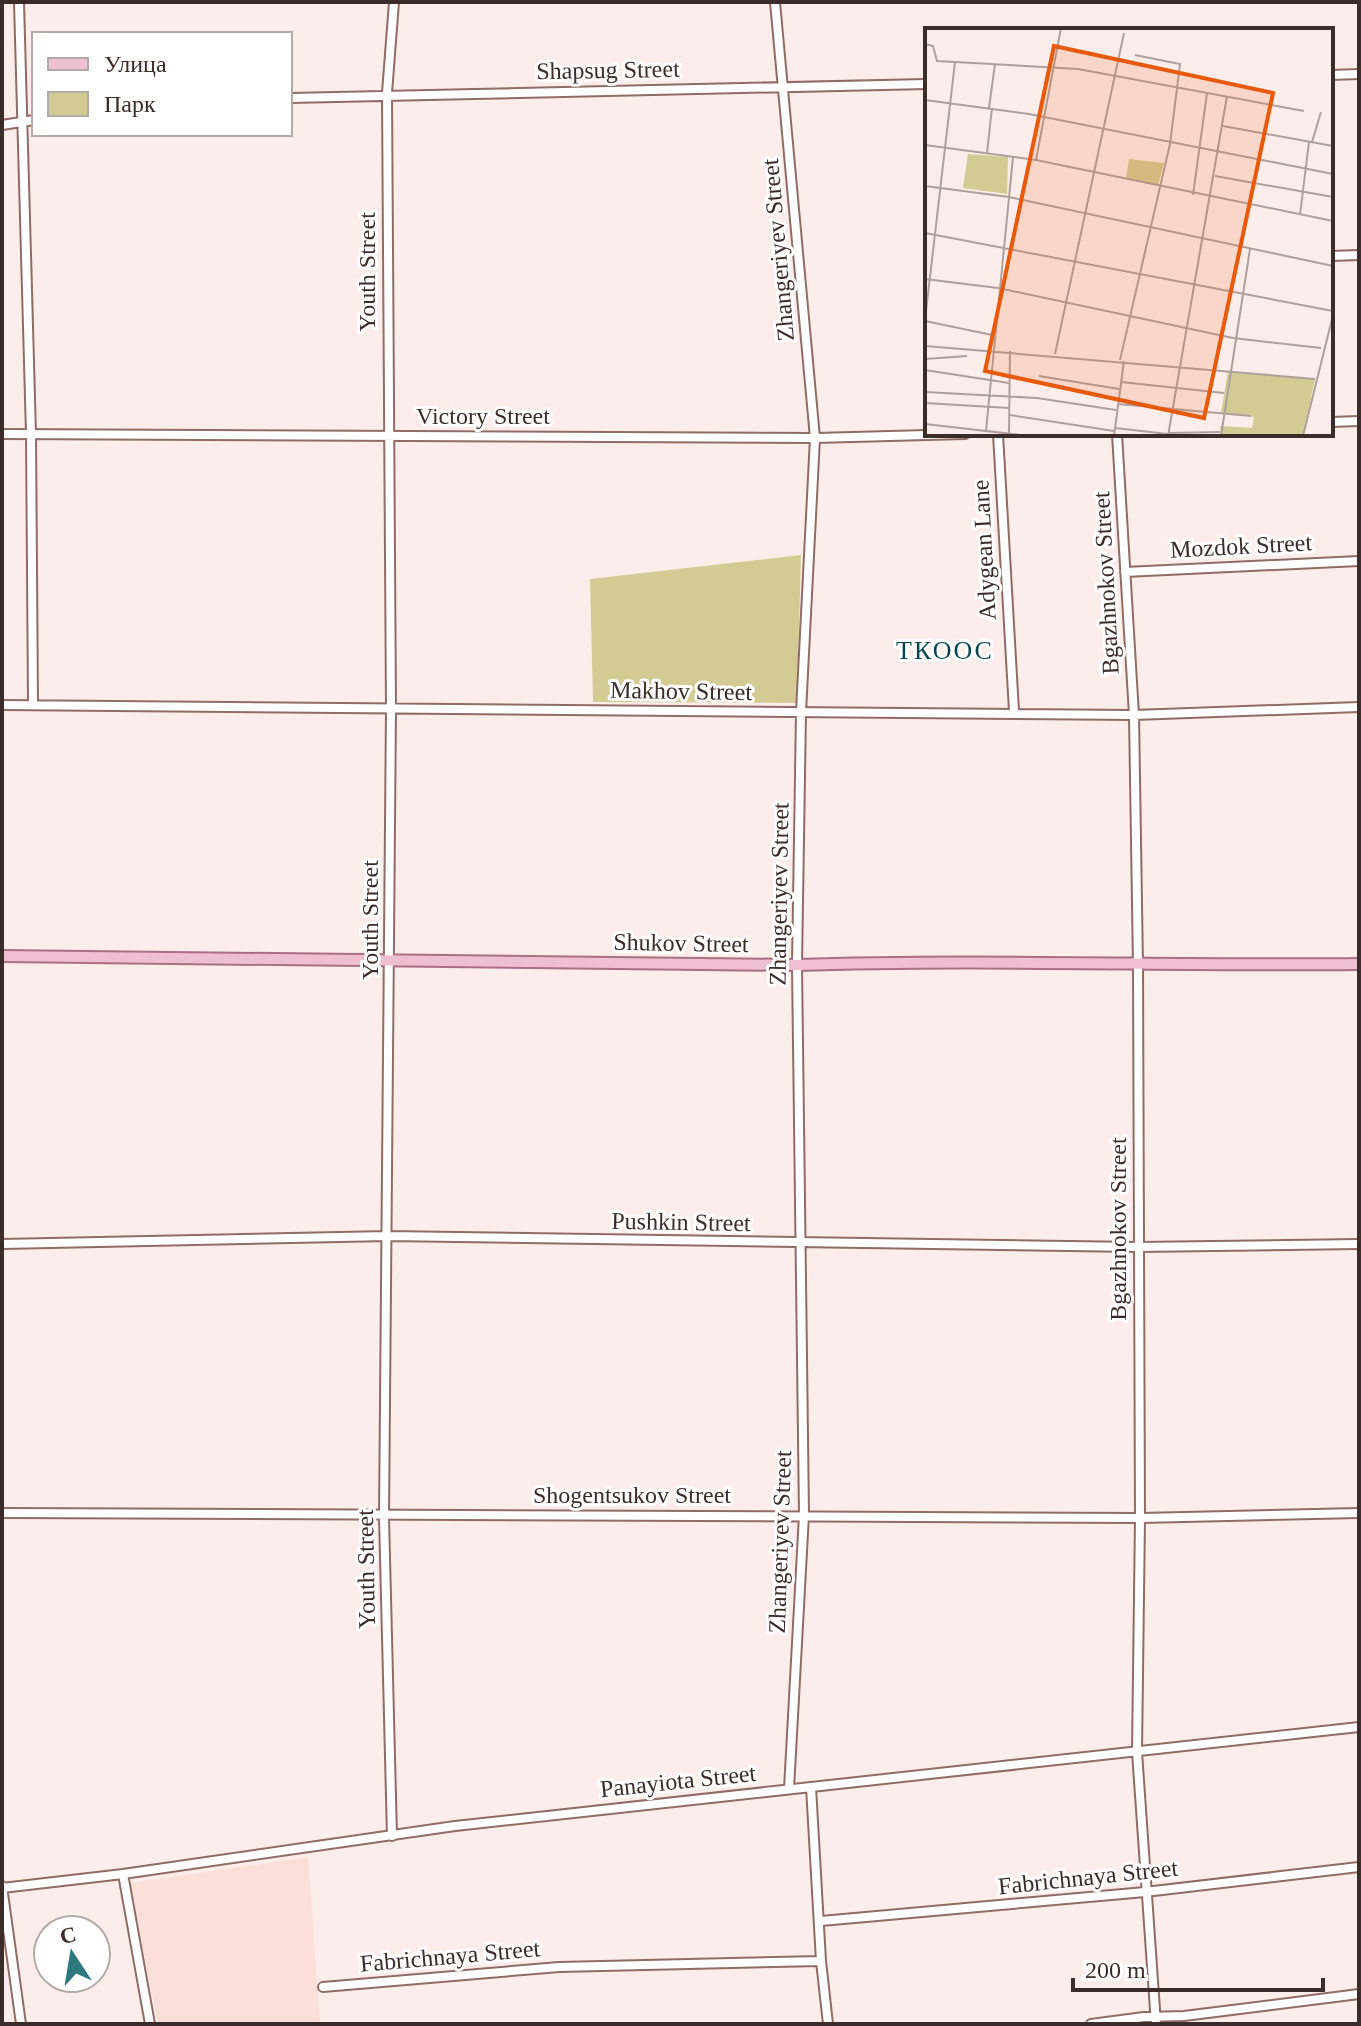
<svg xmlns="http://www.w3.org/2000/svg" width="1361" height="2026" font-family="Georgia,serif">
<rect width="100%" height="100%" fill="#fdedea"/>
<!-- built -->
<path fill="#fcdfd9" d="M308,1857L320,2024H158L130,1883Z"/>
<!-- green -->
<path fill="#d3cb93" d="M801,555L797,703L593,702L590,579Z"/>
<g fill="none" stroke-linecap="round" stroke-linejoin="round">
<!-- minor casing -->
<g stroke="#8f6c65" stroke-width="12">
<path id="minor" d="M19,2L31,434L33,703
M775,2L815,438L801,712L797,965L804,1515L789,1789
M1331,75L1359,74
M290,98L927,84
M2,125L34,120
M1331,256L1359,255
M1331,422L1359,421
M2,434L815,438L965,434
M998,434L1014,711
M1117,434L1134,715L1138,966L1140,1518L1137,1752L1156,2024
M1125,572L1359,561
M2,705L1134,715L1359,707
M2,1244L388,1236L1138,1247L1359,1244
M2,1513L1140,1518L1359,1513
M811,1787L821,1961L828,2024
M392,1836L384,1517L391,709L387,93L394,2
M123,1874L150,2024
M2,1886L21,2024
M2,1888L123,1874L455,1826L1359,1727
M821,1921L1145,1892L1359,1867
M323,1987L559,1967L821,1961
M1091,2024L1144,2017L1184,2016L1359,1994"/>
</g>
<!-- major casing -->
<g stroke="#a87082" stroke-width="14">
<path id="major" d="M2,956L797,965C984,959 1172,966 1359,964"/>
</g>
<!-- minor -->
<use href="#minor" stroke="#fff" stroke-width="8"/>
<!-- major -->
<use href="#major" stroke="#eebfd0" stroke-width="10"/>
</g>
<g text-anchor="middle" stroke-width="6" stroke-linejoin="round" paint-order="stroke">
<!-- street labels -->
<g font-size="24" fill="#3b2c2a" stroke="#fff">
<text transform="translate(608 70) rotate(-1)" y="8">Shapsug Street</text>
<text transform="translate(778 250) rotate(-95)" y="8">Zhangeriyev Street</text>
<text transform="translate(367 272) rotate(-90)" y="8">Youth Street</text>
<text x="483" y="424">Victory Street</text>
<text transform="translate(1241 546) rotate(-3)" y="8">Mozdok Street</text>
<text transform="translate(984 550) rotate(-93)" y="8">Adygean Lane</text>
<text transform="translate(1106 583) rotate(-93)" y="8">Bgazhnokov Street</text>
<text transform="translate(681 691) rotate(1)" y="8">Makhov Street</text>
<text transform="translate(779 894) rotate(-89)" y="8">Zhangeriyev Street</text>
<text transform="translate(370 920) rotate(-90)" y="8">Youth Street</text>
<text transform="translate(681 943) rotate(1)" y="8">Shukov Street</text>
<text transform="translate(681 1222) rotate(1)" y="8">Pushkin Street</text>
<text transform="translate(1118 1229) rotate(-90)" y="8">Bgazhnokov Street</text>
<text x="632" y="1503">Shogentsukov Street</text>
<text transform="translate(780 1542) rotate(-88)" y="8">Zhangeriyev Street</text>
<text transform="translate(366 1569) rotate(-91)" y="8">Youth Street</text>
<text transform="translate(678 1781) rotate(-6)" y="8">Panayiota Street</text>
<text transform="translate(1088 1877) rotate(-6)" y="8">Fabrichnaya Street</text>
<text transform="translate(450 1956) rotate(-5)" y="8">Fabrichnaya Street</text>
</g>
<!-- neighbourhood labels -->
<g font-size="26" letter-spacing="2" fill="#06474e" stroke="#fff">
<text x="945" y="659">ТКООС</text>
</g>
</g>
<!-- overview -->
<g transform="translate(925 28)">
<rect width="408" height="408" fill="#fdedea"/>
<path d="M43,126L83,129L82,166L38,160ZM204,131L239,135L233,158L201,151ZM303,343L390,351L378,408H296L295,398L327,400L329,389L296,385Z" fill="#d3cb93"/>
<path fill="none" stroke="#afa09d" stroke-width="2" d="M0,16L8,18L12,33L153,41L379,83M0,72L104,86L408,146M64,80L70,36M298,98L408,118M387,114L396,84M0,117L111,132L408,193M62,125L67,80M111,132L136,0M290,148L408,169M0,158L84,169L408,238M268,167L282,65M375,187L384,114M0,205L408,283M0,251L73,260L308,310L396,320M0,292L30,34M0,293L67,307M0,318L390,351M130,326L199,5M0,331L42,328M195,332L245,116L255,36L210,27M0,342L84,355M114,348L194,361M196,354L299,365M0,364L112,370L191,382M0,375L84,380M193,376L326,388M85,387L189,403M0,396L105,408M190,400L243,406M61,403L88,129M84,405L85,323M243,405L295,404M189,408L199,333M243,408L302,68M296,408L325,221M378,408L408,287"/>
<path fill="#e8590c" fill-opacity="0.15" stroke="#e8590c" stroke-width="4" d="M129,18L348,65L279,390L60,343Z"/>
<rect width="408" height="408" fill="none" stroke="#3b2c2a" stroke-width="4"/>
</g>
<!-- border -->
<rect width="1361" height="2026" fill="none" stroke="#3b2c2a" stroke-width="8"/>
<!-- legend -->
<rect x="32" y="32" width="260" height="104" fill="#ffffff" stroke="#b1abaa" stroke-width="2"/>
<rect x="48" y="58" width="40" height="12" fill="#eebfd0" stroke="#b1abaa" stroke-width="2"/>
<text x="104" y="72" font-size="24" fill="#3b2c2a">Улица</text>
<rect x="48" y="92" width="40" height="24" fill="#d3cb93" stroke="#b1abaa" stroke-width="2"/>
<text x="104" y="112" font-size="24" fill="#3b2c2a">Парк</text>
<!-- north arrow -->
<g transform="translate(72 1954) rotate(348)"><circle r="38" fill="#ffffff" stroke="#b1abaa" stroke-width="2"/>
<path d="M0-6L14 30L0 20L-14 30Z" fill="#2e777f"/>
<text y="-12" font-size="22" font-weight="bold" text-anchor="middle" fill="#3b2c2a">С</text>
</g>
<!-- scale -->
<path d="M1073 1978v12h250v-12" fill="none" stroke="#3b2c2a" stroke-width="4"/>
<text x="1085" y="1978" font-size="24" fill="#3b2c2a" stroke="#ffffff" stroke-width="6" paint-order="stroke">200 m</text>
</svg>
